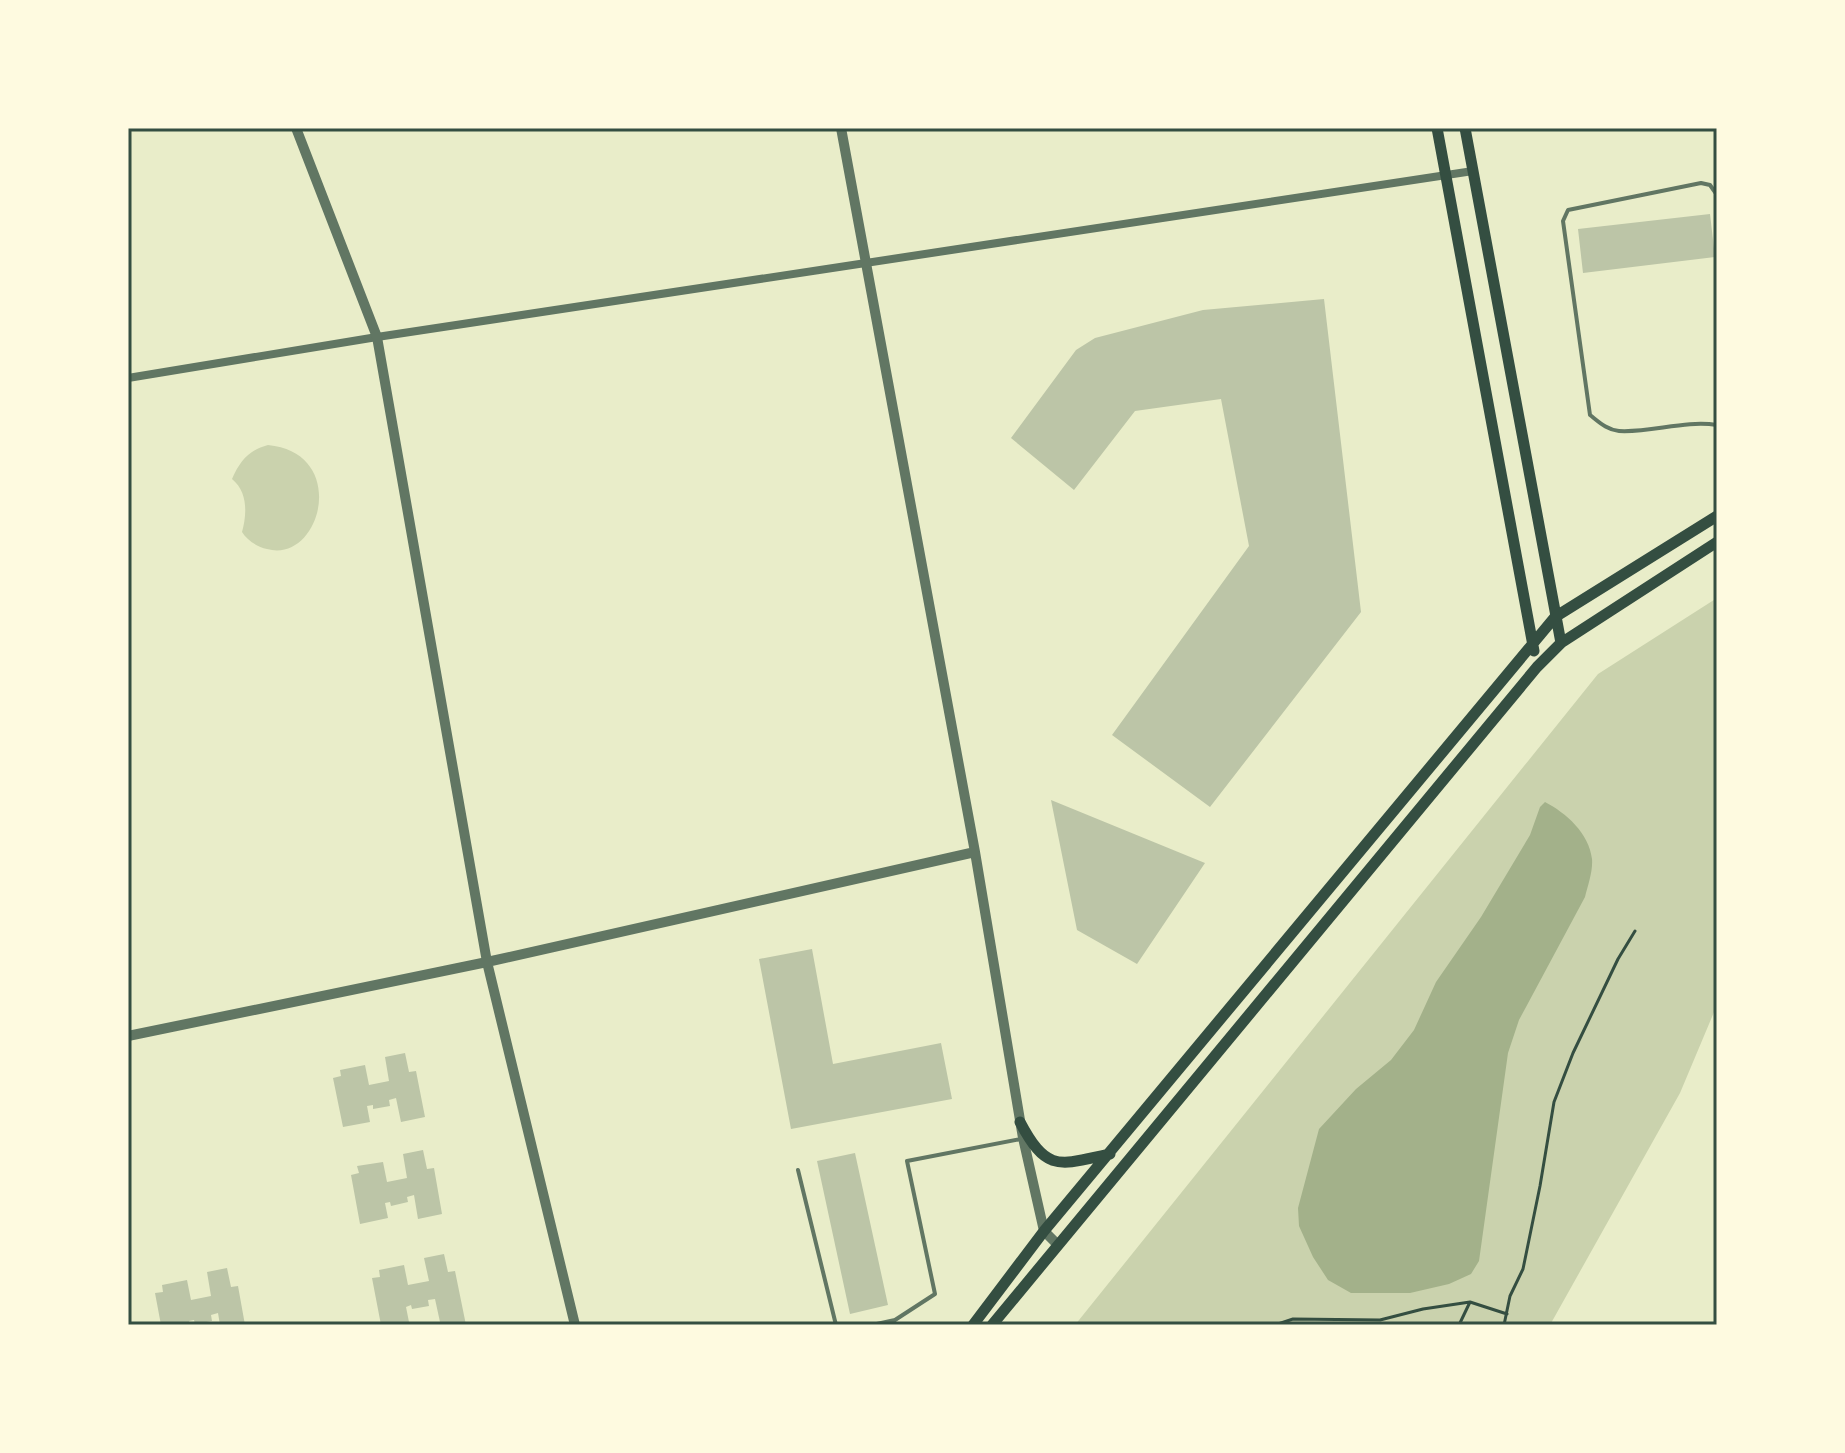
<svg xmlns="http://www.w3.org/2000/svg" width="1845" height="1453" font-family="'Source Sans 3',sans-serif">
<rect width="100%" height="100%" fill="#e9edc9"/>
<!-- green -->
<path fill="#cad2ad" d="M268,445C350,453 321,564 267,549C257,547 247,540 242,532C247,514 248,492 232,479C240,461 249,450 268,445Z
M1717,598V1005L1680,1093L1550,1325H1075L1598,674Z"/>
<!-- water -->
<path fill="#a3b18a" d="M1545,802C1566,813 1589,833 1592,859C1593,871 1588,885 1585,897L1519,1020L1508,1053L1479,1261L1471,1274L1449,1284L1410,1293H1351L1328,1280L1313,1257L1299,1226L1298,1208L1319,1129L1356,1089L1391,1060L1414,1030L1436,982L1481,917L1530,835L1540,807Z"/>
<!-- building -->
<path fill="#bcc5a7" d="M1710,214L1715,257L1583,273L1578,229Z
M1324,299L1361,612L1210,807L1112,735L1249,546L1221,399L1135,411L1074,490L1011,438L1076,350L1095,338L1203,310Z
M1051,800L1205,863L1137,964L1077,930Z
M812,949L833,1064L941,1043L952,1099L791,1129L759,959Z
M405,1053L409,1072L416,1071L425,1117L401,1122L396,1098L389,1100L390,1106L373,1109V1105L367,1106L370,1122L343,1127L333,1078L341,1076L340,1070L365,1065L369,1085L389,1081L385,1057Z
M423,1150L427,1169L434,1168L442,1214L418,1219L414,1195L407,1197L408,1202L391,1206L390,1202L385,1203L388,1218L360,1224L351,1175L359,1173L357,1166L383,1162L387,1182L407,1178L403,1154Z
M855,1153L888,1305L850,1314L817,1161Z
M444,1254L448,1272L455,1271L466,1325H434L440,1322L435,1299L428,1300L429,1306L412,1309L411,1305L406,1307L409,1322L381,1325L372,1278L380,1277L379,1270L404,1265L408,1285L429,1281L424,1258Z
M227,1268L231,1287L238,1286L245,1325H220L218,1313L211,1315L212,1321L195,1324L194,1320L189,1321L190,1325H161L155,1293L163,1292L162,1285L187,1280L191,1300L211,1296L207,1272Z"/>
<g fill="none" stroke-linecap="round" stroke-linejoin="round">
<!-- path -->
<path stroke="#344e41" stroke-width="3" d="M1470,1302L1507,1314
M1275,1325L1293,1319L1380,1320L1423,1309L1470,1302L1459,1325
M1504,1325L1510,1296L1523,1269L1540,1186L1554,1102L1573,1053L1618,959L1635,931"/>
<!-- service -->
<path stroke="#617663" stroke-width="4" d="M1717,195L1710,185L1701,183L1568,210L1563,221L1590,415C1599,422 1607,430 1619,431C1651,433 1684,420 1717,425
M798,1170L836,1325
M872,1325L895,1320L935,1294L907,1161L1021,1139"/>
<!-- minor -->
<path stroke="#617663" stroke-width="8" d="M128,378L377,337L1473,171"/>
<!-- tertiary -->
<path stroke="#617663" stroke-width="10" d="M296,128L377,337L487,962L575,1325
M841,128L975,852L1023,1138L1044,1231L1058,1245
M128,1036L487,962L975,852"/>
<!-- secondary -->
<path stroke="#344e41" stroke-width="11" d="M1437,128L1534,651
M1465,128L1561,643
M1020,1122C1047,1173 1059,1165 1110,1154
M973,1325L1044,1231L1555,617L1717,516
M992,1325L1537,667L1561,643L1717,542"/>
</g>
<!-- border -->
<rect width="1845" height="1453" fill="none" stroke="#fefae0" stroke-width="260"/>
<rect x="130" y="130" width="1585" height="1193" fill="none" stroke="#344e41" stroke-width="3"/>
</svg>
